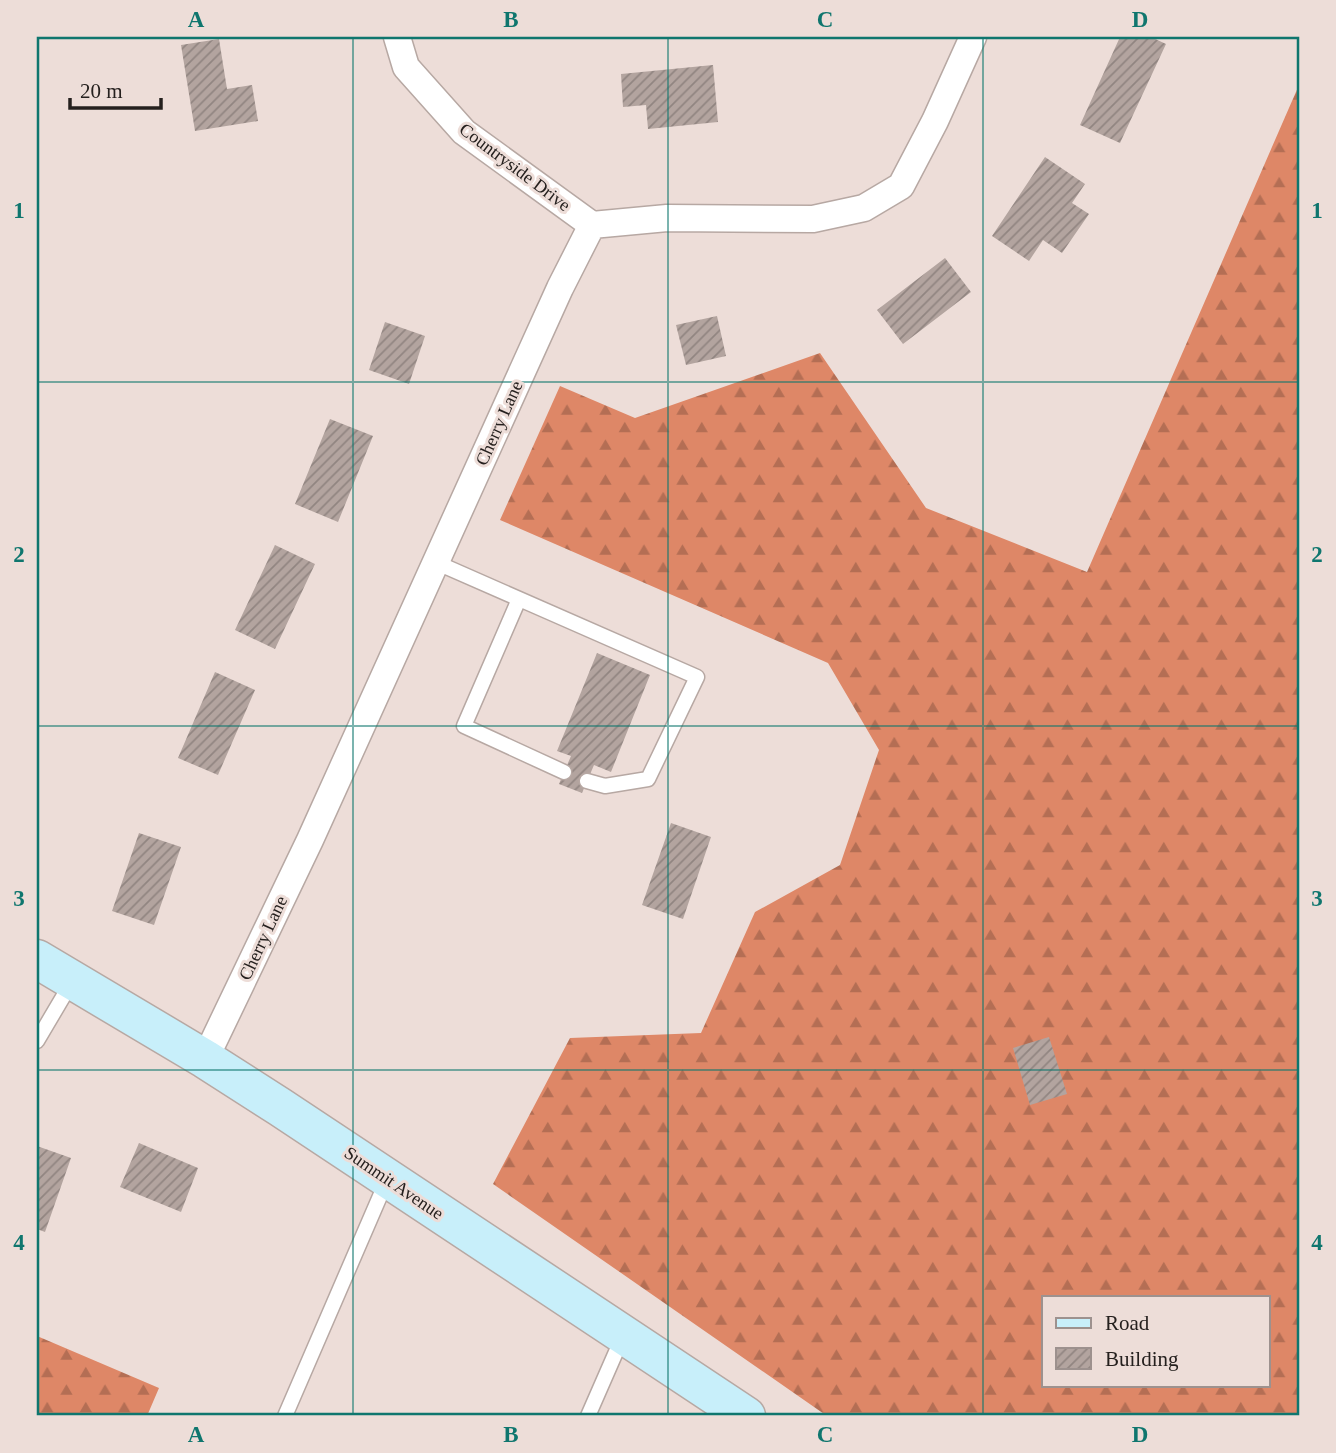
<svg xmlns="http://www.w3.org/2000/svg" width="1336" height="1453" font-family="Georgia,serif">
<defs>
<pattern id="forest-firs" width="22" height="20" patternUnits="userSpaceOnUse" patternTransform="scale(1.75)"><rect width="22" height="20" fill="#de8767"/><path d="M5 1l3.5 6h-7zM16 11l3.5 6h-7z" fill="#b46e54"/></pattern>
<pattern id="building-hatch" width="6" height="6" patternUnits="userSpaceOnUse" patternTransform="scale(1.75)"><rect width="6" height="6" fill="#b3a49f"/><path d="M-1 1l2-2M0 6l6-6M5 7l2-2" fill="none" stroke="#918581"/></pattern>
</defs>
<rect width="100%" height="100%" fill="#edddd8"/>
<!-- forest -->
<path fill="url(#forest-firs)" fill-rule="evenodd" d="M1299,85V1416H827L493,1184L570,1038L701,1033L755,912L840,865L879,750L828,663L500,520L560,386L635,418L820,353L926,508L1087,572ZM1044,1297H1268V1385H1044Z
M37,1336L159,1388L147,1416H37Z"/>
<!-- building -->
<path fill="url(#building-hatch)" d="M1120,37H1151L1166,44L1120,143L1080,125Z
M219,39L227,89L252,85L258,121L195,131L181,45Z
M713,65L718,122L648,129L646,105L623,107L621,74Z
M1045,157L1085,184L1072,203L1089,214L1062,253L1043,240L1029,261L992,236Z
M945,258L971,292L903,344L877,310Z
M717,316L726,356L686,365L676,325Z
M385,322L425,336L409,384L369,370Z
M330,419L373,436L338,522L295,504Z
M275,545L315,564L275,649L235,630Z
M597,653L650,675L611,772L594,765L582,793L559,784L571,756L557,751Z
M215,672L255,690L218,775L178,758Z
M671,823L711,837L683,919L642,905Z
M139,833L181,847L154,925L112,911Z
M1049,1037L1067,1094L1030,1105L1013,1048Z
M139,1143L198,1168L181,1212L120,1187Z
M37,1146L71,1158L45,1232L37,1229Z"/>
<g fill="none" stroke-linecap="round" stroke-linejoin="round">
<!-- lane casing -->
<g stroke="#b7a8a3" stroke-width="17">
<path id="lane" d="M435,562L697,677L648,779L605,786L587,781
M519,599L464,726L564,772
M37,1041L73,980
M285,1416L387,1180
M588,1416L623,1336"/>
</g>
<!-- street casing -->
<g stroke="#b7a8a3" stroke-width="29">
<path id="street" d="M397,37L406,67L464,132L592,225
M205,1059L310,840L560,288L592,225L667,218L813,219L864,208L901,186L935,121L973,37"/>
</g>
<!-- secondary casing -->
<g stroke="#b7a8a3" stroke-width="41">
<path id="secondary" d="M37,959L205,1059L280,1107L746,1416"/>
</g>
<!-- lane -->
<use href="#lane" stroke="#fff" stroke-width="14"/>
<!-- street -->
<use href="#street" stroke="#fff" stroke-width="26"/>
<!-- secondary -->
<use href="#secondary" stroke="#c8effa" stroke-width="38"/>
</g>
<!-- grid -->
<path fill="none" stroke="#0f766e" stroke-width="2" stroke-opacity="0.55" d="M353,37V1416M668,37V1416M983,37V1416M37,382H1299M37,726H1299M37,1070H1299"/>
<g text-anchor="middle" stroke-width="6" stroke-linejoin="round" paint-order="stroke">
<!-- street labels -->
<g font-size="18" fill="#25201e" stroke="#edddd8">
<text transform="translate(515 167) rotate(37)" y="6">Countryside Drive</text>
<text transform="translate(499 423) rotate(-66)" y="6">Cherry Lane</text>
<text transform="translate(263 938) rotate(-65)" y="6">Cherry Lane</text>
<text transform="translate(394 1183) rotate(34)" y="6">Summit Avenue</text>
</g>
</g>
<!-- border -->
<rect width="1336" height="1453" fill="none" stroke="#edddd8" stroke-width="77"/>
<!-- legend -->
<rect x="1042" y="1296" width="228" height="91" fill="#edddd8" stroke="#9d918e" stroke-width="2"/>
<rect x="1056" y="1318" width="35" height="10" fill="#c8effa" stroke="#9d918e" stroke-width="2"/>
<text x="1105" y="1330" font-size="21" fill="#25201e">Road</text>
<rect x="1056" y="1348" width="35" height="21" fill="url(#building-hatch)" stroke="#9d918e" stroke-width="2"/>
<text x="1105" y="1366" font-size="21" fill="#25201e">Building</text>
<!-- scale -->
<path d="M70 98v10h91v-10" fill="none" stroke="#25201e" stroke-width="3.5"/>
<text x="80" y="98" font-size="21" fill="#25201e" stroke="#edddd8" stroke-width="5" paint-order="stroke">20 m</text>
<rect x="38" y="38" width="1260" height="1376" fill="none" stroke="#0f766e" stroke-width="2.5"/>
<g font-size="23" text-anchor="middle" font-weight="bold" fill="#0f766e">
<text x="196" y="27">A</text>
<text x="511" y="27">B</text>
<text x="825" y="27">C</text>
<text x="1140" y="27">D</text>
<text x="19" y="218">1</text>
<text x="1317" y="218">1</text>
<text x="19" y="562">2</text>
<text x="1317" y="562">2</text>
<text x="19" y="906">3</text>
<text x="1317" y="906">3</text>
<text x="19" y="1250">4</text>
<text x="1317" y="1250">4</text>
<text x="196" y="1442">A</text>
<text x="511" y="1442">B</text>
<text x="825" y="1442">C</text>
<text x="1140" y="1442">D</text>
</g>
</svg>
